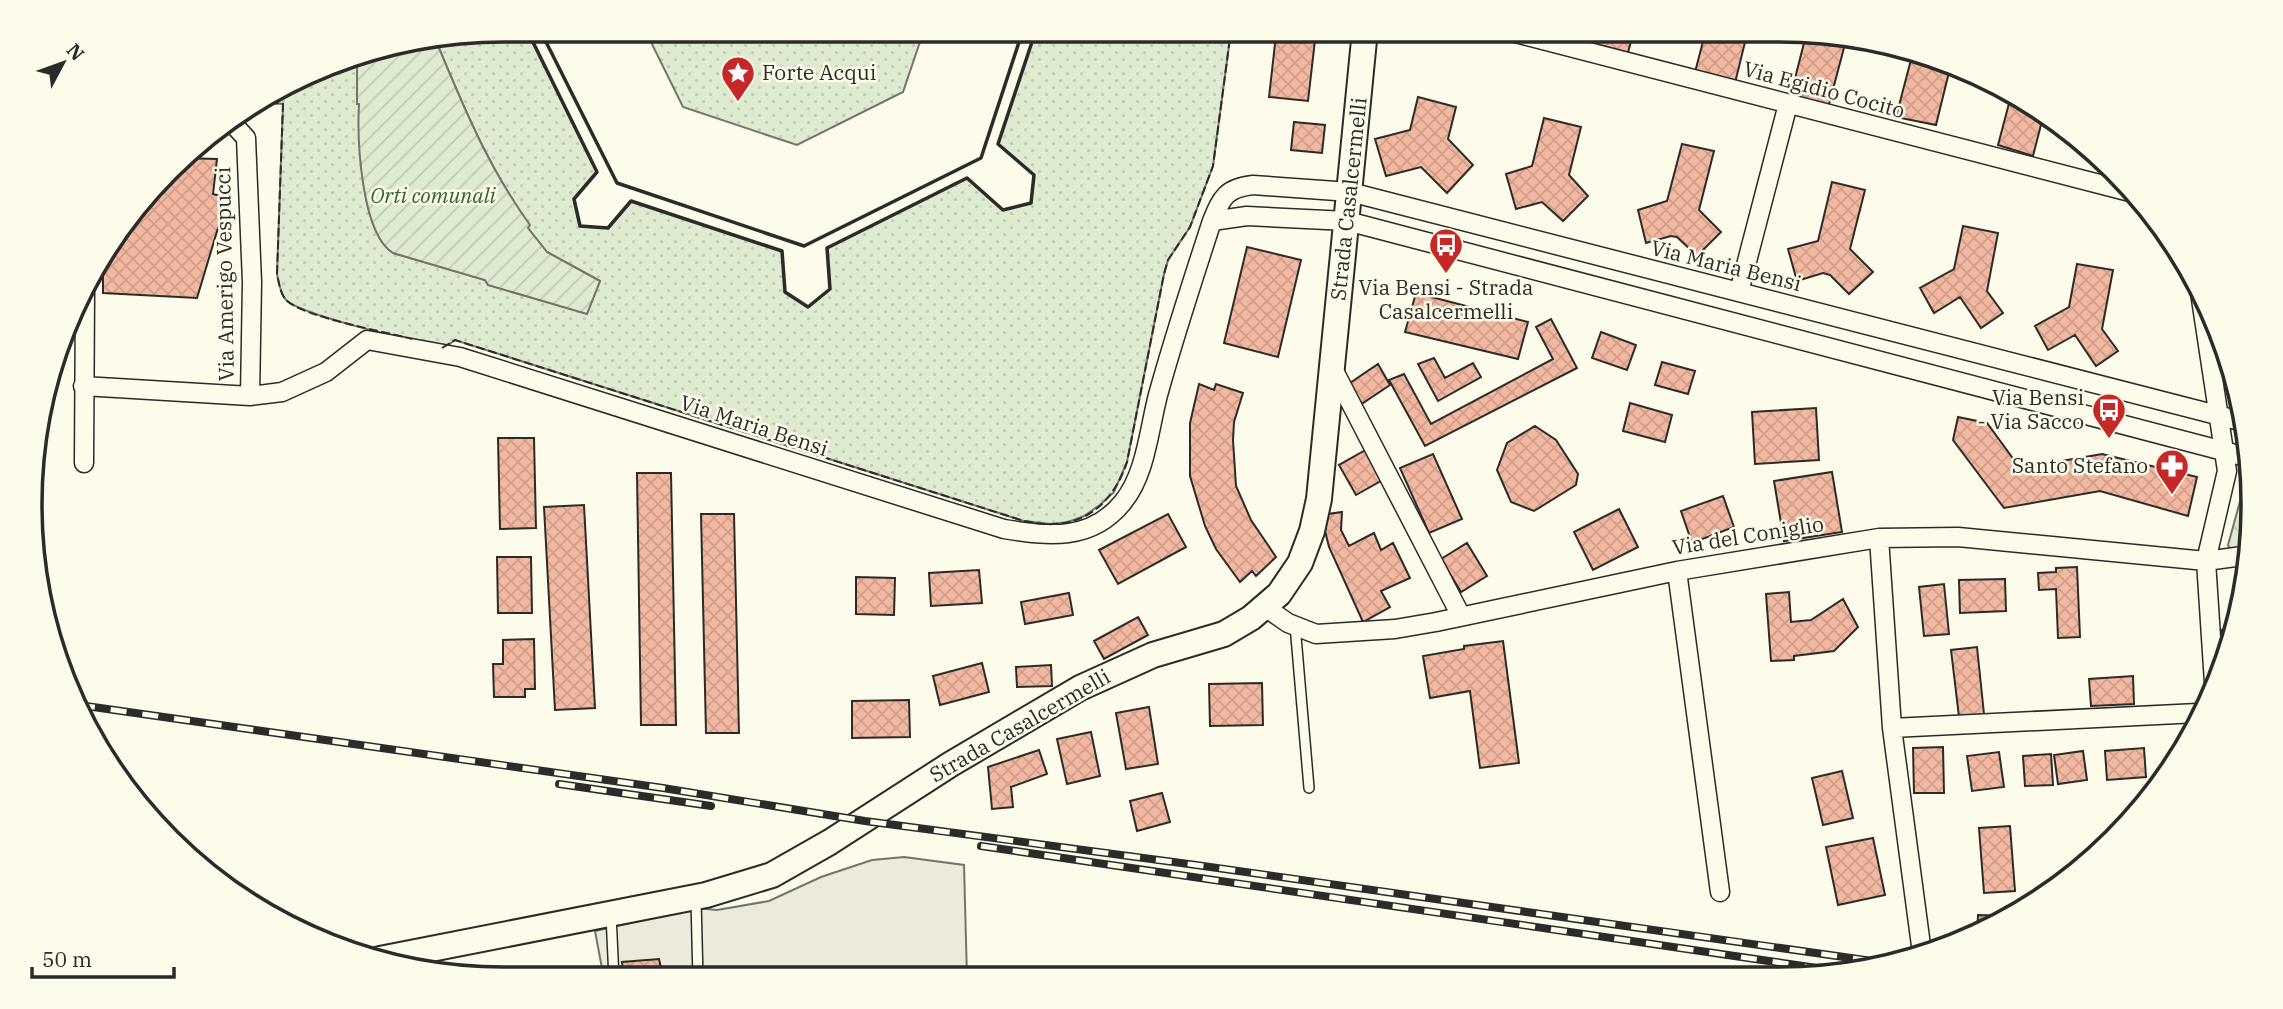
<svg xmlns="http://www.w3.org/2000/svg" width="2283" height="1009" font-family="'IBM Plex Serif',serif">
<defs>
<pattern id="grass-dots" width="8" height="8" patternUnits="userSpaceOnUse" patternTransform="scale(1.75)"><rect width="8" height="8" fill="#deebd1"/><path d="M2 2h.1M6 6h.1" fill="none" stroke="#bfcab4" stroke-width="1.8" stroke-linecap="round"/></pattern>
<pattern id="park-crowns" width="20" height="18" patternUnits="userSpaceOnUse" patternTransform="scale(1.75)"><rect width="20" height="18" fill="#deebd1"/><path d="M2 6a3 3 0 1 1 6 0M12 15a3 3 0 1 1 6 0" fill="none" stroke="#bfcab4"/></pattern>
<pattern id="garden-furrows" width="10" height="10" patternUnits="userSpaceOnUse" patternTransform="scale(1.75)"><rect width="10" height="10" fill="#deebd1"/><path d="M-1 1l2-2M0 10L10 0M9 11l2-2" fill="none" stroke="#bfcab4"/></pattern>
<pattern id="building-cross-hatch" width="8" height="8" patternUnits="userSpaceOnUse" patternTransform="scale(1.75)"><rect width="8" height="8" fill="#f2b8a0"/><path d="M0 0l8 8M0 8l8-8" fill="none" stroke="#d09e8a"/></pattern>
</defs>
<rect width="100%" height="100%" fill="#fdfbea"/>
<!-- grass -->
<path fill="url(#grass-dots)" stroke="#74746e" stroke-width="2" d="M527,30L597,172L574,199L580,226L608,228L631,201L782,251L785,292L808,307L830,289L827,248L967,178L1003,210L1031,203L1034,175L998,144L1036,30H1193L1230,38L1213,166L1190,227L1168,260L1164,274L1127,462L1114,492L1100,505L1084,516L1068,522L1051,524L1024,521L455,340L444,348C416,341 302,316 286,300C280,293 279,283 277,274L283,104L257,102L267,93L357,54C356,71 359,87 359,103C360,140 359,231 393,253L485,280L488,285L587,313L600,281L547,252L527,227L529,225C489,168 463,106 436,41L490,32Z
M645,30H924L903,92L797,145L683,107Z"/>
<!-- park -->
<path fill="url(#park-crowns)" stroke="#74746e" stroke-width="2" d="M2252,482L2250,549L2232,552L2228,545L2244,487Z"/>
<!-- garden -->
<path fill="url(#garden-furrows)" stroke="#74746e" stroke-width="2" d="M436,41C464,108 487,165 530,225L528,228L547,252L600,281L587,314L488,285L485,280L393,253C361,233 357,139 359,104H357V54Z"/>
<!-- parking -->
<path fill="#eceadb" stroke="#74746e" stroke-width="2" d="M904,857L964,865L967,978L604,979L595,931L696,908L717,910L769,901L821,877L872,860Z"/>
<!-- building -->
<path fill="url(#building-cross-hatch)" stroke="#2b2b2b" stroke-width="2" d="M1593,30H1634L1626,60L1588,51Z
M1706,30H1748L1734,87L1694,76Z
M1276,35L1315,40L1308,101L1269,97Z
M1806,35L1845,44L1827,112L1789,102Z
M1913,52L1931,55L1951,64L1936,125L1896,117Z
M2012,92L2044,113L2033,156L1998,145Z
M1418,97L1456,107L1448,139L1473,165L1447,193L1421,167L1386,176L1375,139L1410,130Z
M1544,118L1581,127L1569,175L1588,196L1563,221L1542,202L1516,209L1506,174L1532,166Z
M1294,122L1325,125L1322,153L1291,150Z
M1682,144L1714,151L1699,210L1721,232L1697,256L1677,237L1671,236L1646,243L1638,210L1667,201Z
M183,158L217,159L213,194L227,198L197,298L103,293V255Z
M1832,182L1865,190L1850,249L1873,272L1849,294L1830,275L1823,273L1797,281L1788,249L1818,241Z
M1963,226L1998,233L1987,291L2003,313L1981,328L1960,297L1934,313L1920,288L1954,269Z
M1247,247L1301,260L1278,357L1224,343Z
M2077,264L2113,270L2102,329L2118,351L2096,366L2075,335L2048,350L2035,326L2069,307Z
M1416,293L1528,322L1518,359L1405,332Z
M1551,319L1577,368L1425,446L1389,380L1404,374L1431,424L1553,359L1536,327Z
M1601,332L1636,345L1627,370L1592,358Z
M1434,358L1445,378L1473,363L1481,377L1438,401L1418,364Z
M1662,362L1695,371L1688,394L1655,385Z
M1378,364L1390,385L1360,405L1347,385Z
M1199,384L1214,390L1216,384L1243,393L1234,422L1233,440L1236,486L1251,520L1276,557L1256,576L1252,571L1240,582L1216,549L1205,526L1190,476V423Z
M1630,403L1672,415L1665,442L1623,431Z
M1816,408L1819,460L1755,464L1752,412Z
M1958,417L1987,423L2020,468L2102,454L2197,477L2188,516L2100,491L2004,508L1953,440Z
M1535,426L1556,440L1578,474L1576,485L1534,511L1511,502L1497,470L1507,443Z
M498,438H534L536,528L500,529Z
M1369,448L1386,478L1356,495L1339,465Z
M1433,454L1462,519L1429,533L1400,468Z
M1832,472L1842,532L1784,541L1774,481Z
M637,473H671L676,725H641Z
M1723,496L1734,527L1692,543L1681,511Z
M584,505L595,708L555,710L544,507Z
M1619,509L1638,547L1593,570L1574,532Z
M1342,512L1341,530L1349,546L1374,533L1381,550L1393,543L1410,578L1381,591L1390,607L1363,622L1329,547L1325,531L1328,514Z
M701,514H734L739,733H706Z
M1168,514L1186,547L1118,584L1099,550Z
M1467,543L1487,576L1461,592L1441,559Z
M497,557H531L532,613H498Z
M2077,567L2080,637L2058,638L2056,589L2039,590L2038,573L2056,572V568Z
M979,570L982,603L931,606L929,573Z
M856,577L895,578L894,615L856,614Z
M2005,579L2006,611L1960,613L1959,580Z
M1944,584L1949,634L1924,636L1919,587Z
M1789,592L1791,622L1811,620L1843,599L1858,627L1834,651L1794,656V660L1771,661L1766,594Z
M1069,593L1073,615L1025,624L1021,602Z
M1138,617L1148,635L1104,659L1094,641Z
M2235,628L2228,657L2226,662L2221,630Z
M534,639L535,689H525V697H494L493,664H503V640Z
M1503,641L1519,763L1480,768L1470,691L1430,698L1423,656L1464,649V646Z
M1977,647L1984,714L1959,717L1951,650Z
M982,663L989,692L940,705L933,676Z
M1051,665L1052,686L1017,687L1016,667Z
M2133,676L2134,704L2091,706L2089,679Z
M1262,683L1263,725L1210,726L1209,684Z
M909,700L910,737L852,738V701Z
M1149,707L1158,764L1126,769L1116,713Z
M1091,732L1100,776L1067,784L1057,739Z
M1943,747L1944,793H1914L1913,748Z
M2144,748L2146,777L2107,780L2105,751Z
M1039,750L1047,774L1011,787L1013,807L992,809L988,767Z
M2083,751L2087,780L2058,784L2054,755Z
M1999,752L2004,787L1972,791L1967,756Z
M2051,754L2053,785L2025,786L2023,756Z
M1842,771L1853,818L1823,825L1812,778Z
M1162,793L1170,822L1137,831L1130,801Z
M2010,826L2015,891L1984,893L1979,828Z
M1873,838L1885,895L1838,905L1826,847Z
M1978,915L2007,916L1977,933Z
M659,959L662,973H676L677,979H624L622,962Z"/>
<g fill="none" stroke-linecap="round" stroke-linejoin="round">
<!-- service casing -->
<g stroke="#2b2b2b" stroke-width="12">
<path id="service" d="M1295,625L1309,788
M696,900L698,979
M611,915L614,979"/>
</g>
<!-- minor casing -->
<g stroke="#2b2b2b" stroke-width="21">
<path id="minor" d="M1504,30L2134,193
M224,124H233L246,138L252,282L250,396
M1212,221L1247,216L1347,221L2250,458
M2199,286L2227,471L2206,561L2214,683
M1739,292L1788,104
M1332,367L1461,616
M83,386L250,396L282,392L326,372L367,340L460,357L1004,529C1048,536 1091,542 1123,502C1146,474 1149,429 1158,395C1174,337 1193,279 1212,221C1222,197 1226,188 1253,185L1350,192L2244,422
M84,463L85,291
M1879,538L1892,728L1922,953
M1677,571L1720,892
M1265,607L1288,623L1316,634L1395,629L1436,622L1677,571L1879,538L1958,537L2206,561L2250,555
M1892,728L2198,713"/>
</g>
<!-- secondary casing -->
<g stroke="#2b2b2b" stroke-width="28">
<path id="secondary" d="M380,959L706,895L772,875L830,842L951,764L1080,688L1153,655L1224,634L1251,618L1279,594L1300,563L1312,531L1319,499L1365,30"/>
</g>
<!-- service -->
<use href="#service" stroke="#fdfbea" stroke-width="9"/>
<!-- minor -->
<use href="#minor" stroke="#fdfbea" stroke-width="18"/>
<!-- secondary -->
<use href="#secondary" stroke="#fdfbea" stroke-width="24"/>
<!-- rail casing -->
<g stroke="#2b2b2b" stroke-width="8">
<path id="rail" d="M79,705L663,788L865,821L1196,865L1886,963
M559,784L711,806
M981,846L1851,973"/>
</g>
<!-- rail -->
<use href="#rail" stroke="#fdfbea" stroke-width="5" stroke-dasharray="16" stroke-linecap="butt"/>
<!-- fence -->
<path stroke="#2b2b2b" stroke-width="2" stroke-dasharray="9 3.5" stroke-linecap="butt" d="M257,101L283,104L277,274C279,283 280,293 286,300C303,317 386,332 412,339
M442,348L455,340L1024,521C1033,522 1043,525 1052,524C1091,524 1116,496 1127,462L1164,274L1168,260L1190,227L1213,166L1230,38L1193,30"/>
<!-- wall -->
<path stroke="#2b2b2b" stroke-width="3.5" d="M527,30L597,172L574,199L580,226L608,228L631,201L782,251L785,292L808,307L830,289L827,248L967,178L1003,210L1031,203L1034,175L998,144L1036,30
M540,30L617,183L804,246L981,158L1023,30
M490,32L524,30"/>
</g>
<!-- icons -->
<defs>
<g id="sight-pin" transform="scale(1.75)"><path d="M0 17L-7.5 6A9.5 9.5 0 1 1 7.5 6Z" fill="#c62828" stroke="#fdfbea"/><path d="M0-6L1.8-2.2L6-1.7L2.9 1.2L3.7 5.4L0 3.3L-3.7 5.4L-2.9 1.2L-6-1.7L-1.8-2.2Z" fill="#fff"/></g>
<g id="bus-pin" transform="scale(1.75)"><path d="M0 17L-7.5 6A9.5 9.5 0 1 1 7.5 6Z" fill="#c62828" stroke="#fdfbea"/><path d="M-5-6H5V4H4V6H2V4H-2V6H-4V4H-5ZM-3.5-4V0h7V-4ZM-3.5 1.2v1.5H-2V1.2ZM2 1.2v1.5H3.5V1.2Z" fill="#fff"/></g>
<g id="pharmacy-pin" transform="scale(1.75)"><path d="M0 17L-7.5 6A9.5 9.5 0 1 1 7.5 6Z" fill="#c62828" stroke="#fdfbea"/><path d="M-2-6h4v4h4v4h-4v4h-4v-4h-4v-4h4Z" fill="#fff"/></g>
</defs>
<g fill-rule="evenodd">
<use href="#sight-pin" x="738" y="73"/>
<use href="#bus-pin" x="1446" y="245"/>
<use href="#bus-pin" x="2109" y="410"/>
<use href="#pharmacy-pin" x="2172" y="466"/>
</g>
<g text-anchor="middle" stroke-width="5" stroke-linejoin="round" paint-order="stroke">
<!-- poi labels -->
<g font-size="21" fill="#2b2b2b" stroke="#fdfbea" text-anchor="end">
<text x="762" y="80" text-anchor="start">Forte Acqui</text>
<text x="1446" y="295" text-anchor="middle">Via Bensi - Strada<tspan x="1446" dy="24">Casalcermelli</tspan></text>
<text x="2084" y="405">Via Bensi<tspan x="2084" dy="24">- Via Sacco</tspan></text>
<text x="2148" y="473">Santo Stefano</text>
</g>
<!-- street labels -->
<g font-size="21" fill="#2b2b2b" stroke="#fdfbea">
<text transform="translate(1824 90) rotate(15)" y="7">Via Egidio Cocito</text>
<text transform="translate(1349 199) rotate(-84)" y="7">Strada Casalcermelli</text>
<text transform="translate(1726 266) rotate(14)" y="7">Via Maria Bensi</text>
<text transform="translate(225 274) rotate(-91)" y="7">Via Amerigo Vespucci</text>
<text transform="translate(754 426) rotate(18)" y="7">Via Maria Bensi</text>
<text transform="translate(1748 536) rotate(-9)" y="7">Via del Coniglio</text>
<text transform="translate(1020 726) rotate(-30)" y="7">Strada Casalcermelli</text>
</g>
<!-- park labels -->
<g font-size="21" font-style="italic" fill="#34623c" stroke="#fdfbea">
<text x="433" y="203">Orti comunali</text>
</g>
</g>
<!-- crop -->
<path d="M0 0H2283V1009H0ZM504 42H1779A462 462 0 0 1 2241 504V505A462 462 0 0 1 1779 967H504A462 462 0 0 1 42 505V504A462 462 0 0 1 504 42Z" fill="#fdfbea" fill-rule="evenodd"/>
<path fill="none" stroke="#2b2b2b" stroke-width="3.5" d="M504 42H1779A462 462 0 0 1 2241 504V505A462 462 0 0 1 1779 967H504A462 462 0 0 1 42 505V504A462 462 0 0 1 504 42Z"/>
<!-- north arrow -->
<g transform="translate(63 63) rotate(49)" stroke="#fdfbea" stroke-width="5" paint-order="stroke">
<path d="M0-5L12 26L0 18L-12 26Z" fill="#2b2b2b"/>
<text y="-10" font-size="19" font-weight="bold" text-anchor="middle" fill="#2b2b2b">N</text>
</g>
<!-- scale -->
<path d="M32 967v10h142v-10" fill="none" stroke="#2b2b2b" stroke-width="3.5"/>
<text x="42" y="967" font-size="21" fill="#2b2b2b" stroke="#fdfbea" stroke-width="5" paint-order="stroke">50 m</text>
</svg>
